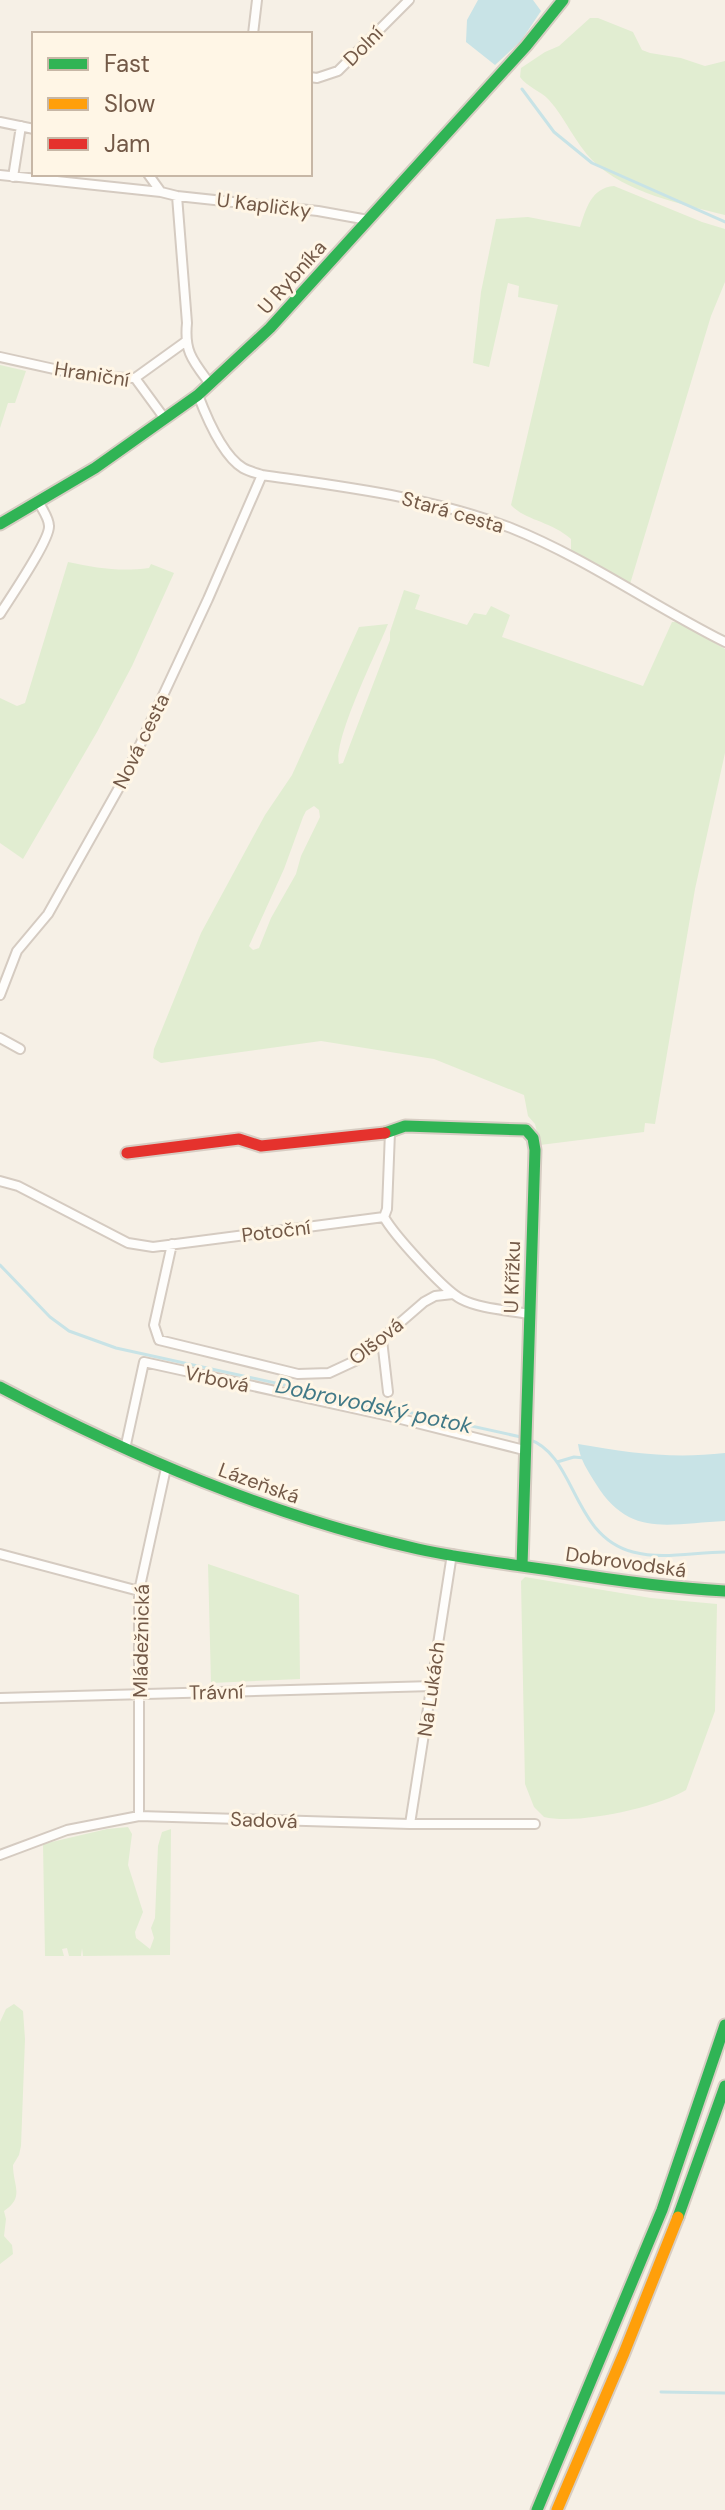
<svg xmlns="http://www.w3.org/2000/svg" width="725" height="2510" font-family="'DM Sans',sans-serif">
<rect width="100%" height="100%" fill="#f6f0e6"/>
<!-- green -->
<path fill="#e1edd1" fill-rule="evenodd" d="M590,18H598L633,32L642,50L650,53L681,58L705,66L725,61V215C681,204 626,193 593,161C575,143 566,119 549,100C541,91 527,87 520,77L521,68L545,52L559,46Z
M614,186L702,222L725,229V282L711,316L630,584L571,552V539C551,521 526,521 511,505L558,305L518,297L519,286L508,283L489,367L473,363L481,292L496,219L528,217L580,227C586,209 591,188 614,186Z
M0,365L26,371L15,403H8L0,428Z
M68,562C96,568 120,572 149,568L151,564L174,573L132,666L97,732L23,859L0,843V698L17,706L25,703Z
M404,590L420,595L415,609L467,625L474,613L486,615L491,606L510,615L502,637L643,686L672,622H678L725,649V753L695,889L655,1124L645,1123L644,1132L540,1145L535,1124L528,1116L524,1095L434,1059L321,1041L161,1063L153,1058L154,1049L201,933L265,815L292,775L359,627L388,624C377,652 333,739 339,764L343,763L390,640V632ZM314,806L319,810L320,817L301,856L296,874L271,918L259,948L253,950L249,946L284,869L303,817L306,811Z
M208,1564L299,1595L300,1679L211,1683Z
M525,1577L651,1598L717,1604L715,1711L686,1790C656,1808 578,1825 544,1817L534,1807L525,1784L521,1581Z
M128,1827L132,1834L128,1865L143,1912L135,1932L136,1938L150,1949L154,1938L151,1928L155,1918L158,1846L162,1832L171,1829L170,1955L83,1956L82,1948L81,1956H69L67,1948L62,1949L64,1956H45L43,1844L107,1829Z
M14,2004L23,2011L25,2039L21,2146L19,2155L13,2165C13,2186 25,2197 4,2211L6,2219L4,2236L12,2245L13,2254L0,2264V2022L6,2009Z"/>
<!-- water -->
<path fill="#c8e3e6" d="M478,0H533L541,11L521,41L495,65L466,42L467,20Z
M578,1444C630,1453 672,1459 725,1453V1521C670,1523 630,1539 596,1484C588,1471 580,1460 578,1444Z"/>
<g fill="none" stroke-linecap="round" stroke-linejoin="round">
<!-- stream -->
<path stroke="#c8e3e6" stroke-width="3" d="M522,89L554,132L592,163L725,222
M0,1265L50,1317L69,1331L116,1348L521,1437
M528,1439C577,1455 571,1536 633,1552C663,1560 695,1552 725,1552
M557,1462L574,1457L584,1458
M661,2392L725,2393"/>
<!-- street casing -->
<g stroke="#d5cbc1" stroke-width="12">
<path id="street" d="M253,34L257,0
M310,77L317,78L338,71L409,0
M0,122L34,129
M148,174L161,192
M0,175L161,192L177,196L318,211L368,220
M13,177L21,126
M177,196L187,323C184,352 193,361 210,384
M0,357L90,377L135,378L165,419
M135,378L185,342
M198,395C206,416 223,456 243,468C248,471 256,473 262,475C345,487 431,497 511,528C586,558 653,606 725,642
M0,614C10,598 50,540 49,526C49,518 42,509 39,503
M0,995L17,951L48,914L125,777L208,599L262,475
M0,1038L20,1049
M0,1181L18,1186L128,1243L153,1247L384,1217
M384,1217C394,1235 444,1290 461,1299C480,1309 507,1310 529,1314
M384,1217L387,1209L390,1132
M172,1244L154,1325L159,1340L298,1374L329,1373L357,1360L424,1302L435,1296L453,1294
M382,1340L388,1392
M125,1449L144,1362L389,1416L524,1450
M0,1554L139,1591
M0,1698L433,1686
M139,1816V1591L166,1468
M410,1824L452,1554
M0,1855L67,1830L139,1816L410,1824H535"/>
</g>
<!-- fast casing -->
<g stroke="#d7cdc3" stroke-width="15">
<path id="fast" d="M0,524L95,468L198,395L270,328L526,46L563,0
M385,1133L405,1126L526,1130L533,1138L535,1150L522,1566
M0,1387C133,1457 271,1516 418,1549C464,1559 510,1564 556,1571C612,1580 668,1588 725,1591
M678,2217L725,2086
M537,2510L662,2210L725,2025"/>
</g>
<!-- slow casing -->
<g stroke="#d7cdc3" stroke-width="15">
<path id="slow" d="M557,2510L624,2353L678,2217"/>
</g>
<!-- jam casing -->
<g stroke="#d7cdc3" stroke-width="15">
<path id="jam" d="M127,1153L239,1139L261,1146L385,1133"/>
</g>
<!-- street -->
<use href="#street" stroke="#fefdfb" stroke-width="8"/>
<!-- fast -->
<use href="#fast" stroke="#30b455" stroke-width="11"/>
<!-- slow -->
<use href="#slow" stroke="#ff9f0a" stroke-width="11"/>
<!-- jam -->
<use href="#jam" stroke="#e5322d" stroke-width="11"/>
</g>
<g text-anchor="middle" stroke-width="6" stroke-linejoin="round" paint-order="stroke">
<!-- street labels -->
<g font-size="20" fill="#735947" stroke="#fff6e6">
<text transform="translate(363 46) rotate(-45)" y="7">Dolní</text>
<text transform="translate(264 205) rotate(7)" y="7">U Kapličky</text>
<text transform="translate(292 277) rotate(-48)" y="7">U Rybníka</text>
<text transform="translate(92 374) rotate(9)" y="7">Hraniční</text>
<text transform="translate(453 512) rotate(16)" y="7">Stará cesta</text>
<text transform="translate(141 741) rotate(-64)" y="7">Nová cesta</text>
<text transform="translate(276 1231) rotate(-7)" y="7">Potoční</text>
<text transform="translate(512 1277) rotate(-88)" y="7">U Křížku</text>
<text transform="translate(376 1341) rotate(-38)" y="7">Olšová</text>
<text transform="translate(217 1379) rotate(12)" y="7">Vrbová</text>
<text transform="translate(259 1483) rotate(20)" y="7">Lázeňská</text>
<text transform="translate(626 1562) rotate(8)" y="7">Dobrovodská</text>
<text transform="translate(141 1641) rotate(-89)" y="7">Mládežnická</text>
<text transform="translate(431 1689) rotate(-82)" y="7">Na Lukách</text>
<text transform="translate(216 1692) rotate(-1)" y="7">Trávní</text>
<text transform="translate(264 1820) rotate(2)" y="7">Sadová</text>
</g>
<!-- water labels -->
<g font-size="22" font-style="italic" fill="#417987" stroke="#fff6e6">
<text transform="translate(374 1405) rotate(12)" y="8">Dobrovodský potok</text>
</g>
</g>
<!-- legend -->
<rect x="32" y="32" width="280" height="144" fill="#fff6e6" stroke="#c7b7a6" stroke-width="2"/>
<rect x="48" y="58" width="40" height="12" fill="#30b455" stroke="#c7b7a6" stroke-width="2"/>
<text x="104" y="72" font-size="24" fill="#735947">Fast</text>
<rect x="48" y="98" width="40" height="12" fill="#ff9f0a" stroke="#c7b7a6" stroke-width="2"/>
<text x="104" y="112" font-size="24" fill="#735947">Slow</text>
<rect x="48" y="138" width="40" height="12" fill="#e5322d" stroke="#c7b7a6" stroke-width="2"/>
<text x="104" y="152" font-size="24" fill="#735947">Jam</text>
</svg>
